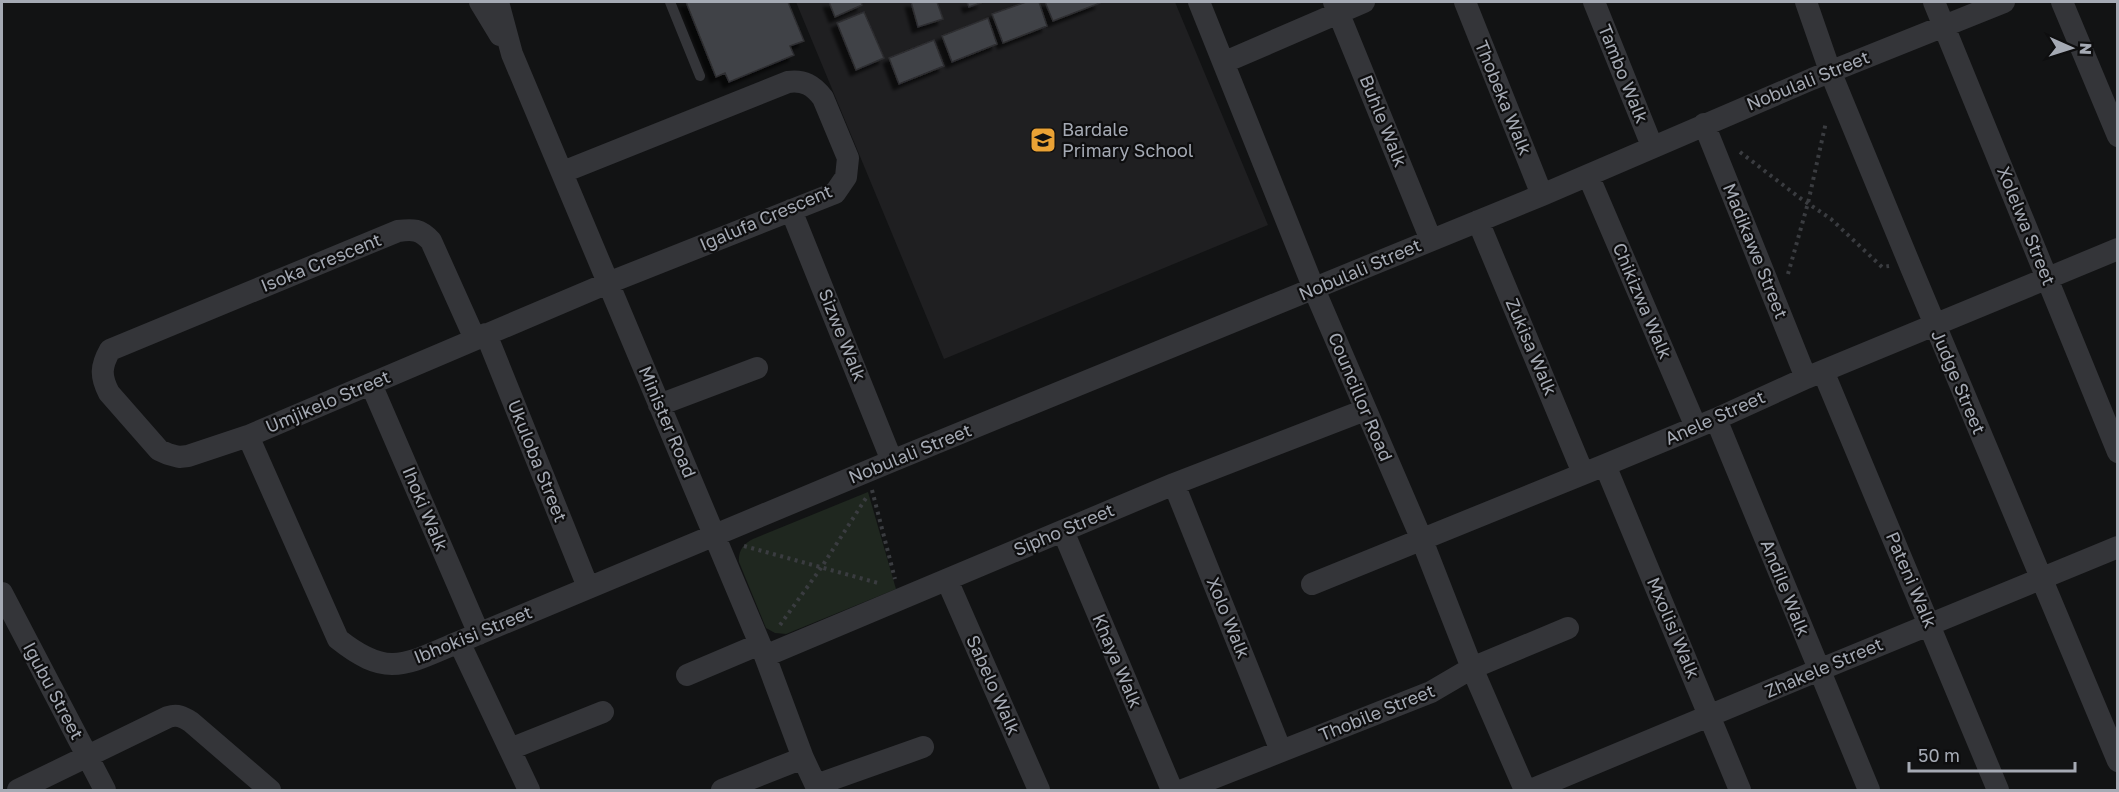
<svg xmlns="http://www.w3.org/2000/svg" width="2119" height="792" font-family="'Golos Text',sans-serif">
<defs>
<filter id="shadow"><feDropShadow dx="-5.5" dy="5.5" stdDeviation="1.5" flood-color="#0009"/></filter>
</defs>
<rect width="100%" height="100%" fill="#121314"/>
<!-- built -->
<path fill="#1f1f21" d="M796,2H1175L1268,225L944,359Z"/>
<!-- green -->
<path fill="#1f271f" d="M868,492L896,589L786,634L775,633L766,628L739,562C738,551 743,544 753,539Z"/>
<!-- building -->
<path fill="#414347" stroke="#2d2d30" stroke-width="1.5" filter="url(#shadow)" d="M686,2H788L804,41L790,46L794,55L729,82L725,73L716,77Z
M829,2H861L862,5L835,17Z
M911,2H937L943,19L918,27Z
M967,2H983L969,7Z
M1026,2H1039L1047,26L1003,43L992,14Z
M1045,2H1100V3L1053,21Z
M864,12L884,58L856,70L837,23Z
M988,18L997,44L952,62L942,36Z
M934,40L944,66L899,84L889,58Z"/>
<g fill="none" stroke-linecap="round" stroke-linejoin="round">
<!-- path -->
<path stroke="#3a3c40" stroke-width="4" stroke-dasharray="3 4.5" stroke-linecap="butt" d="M1740,152L1800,198L1831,219L1882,267L1889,266
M1788,274L1808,203L1826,122
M872,490L895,579
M744,546L878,583
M780,625L821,568L868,495"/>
<!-- lane -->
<path stroke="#343539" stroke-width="10" d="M670,2L700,76"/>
<!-- street -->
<path stroke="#343539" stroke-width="22" d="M480,2L500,35
M498,2L512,54L765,656L803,758L818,790
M1199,2L1314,289L1422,540L1472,668L1525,790
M1334,2L1431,240
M1465,2L1542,195
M1594,2L1652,146
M1806,2L1830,71L1910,265L2118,761
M1934,2L2118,452
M2062,2L2118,136
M1225,62L1364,2
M1704,124L1806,378
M1588,175L1696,427
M791,210L892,461
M1478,221L1583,473
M486,334L588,587
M475,339L431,241C420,229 413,229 398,231L110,350C101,366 100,376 109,393L159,450L168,454L179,457L188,456L248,436L608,283L835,193L846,177L848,158L823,98C813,85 804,80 788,82L563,172
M1823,371L1998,790
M371,384L479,634
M659,405L757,368
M1716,419L1869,790
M248,436L338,639C388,679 406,664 459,642L892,461L1542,195L1812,79L2004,2
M1605,465L1740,790
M1174,484L1281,751
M1063,531L1172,790
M947,580L1039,790
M1312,584L1605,465L1716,419L1806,378L2118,249
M2,593L105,790
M459,642L529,790
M765,656L1174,484L1365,410
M687,675L760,644
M510,749L603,712
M816,785L923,747
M18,790L168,717C178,714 183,717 191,722L270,790
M722,790L803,758
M1183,790L1431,692L1472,668L1568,628
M1531,790L1819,670L2118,547"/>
</g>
<!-- icons -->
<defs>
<g id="school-square" transform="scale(1.35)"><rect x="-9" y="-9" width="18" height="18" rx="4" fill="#eaa235" stroke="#0e0e0f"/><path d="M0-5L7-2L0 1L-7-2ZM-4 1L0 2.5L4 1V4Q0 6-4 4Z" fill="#111"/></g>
</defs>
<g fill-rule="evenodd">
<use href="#school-square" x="1043" y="140"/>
</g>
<g text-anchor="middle" stroke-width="4.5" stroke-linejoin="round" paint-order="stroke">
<!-- street labels -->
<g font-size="18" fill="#a5aab4" stroke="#0e0e0f">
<text transform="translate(1623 74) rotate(68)" y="6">Tambo Walk</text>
<text transform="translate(1808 81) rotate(-22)" y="6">Nobulali Street</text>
<text transform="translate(1503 98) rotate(68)" y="6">Thobeka Walk</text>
<text transform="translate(1383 121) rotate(68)" y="6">Buhle Walk</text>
<text transform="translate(766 218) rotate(-23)" y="6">Igalufa Crescent</text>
<text transform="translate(2026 226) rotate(68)" y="6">Xolelwa Street</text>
<text transform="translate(1755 251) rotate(68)" y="6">Madikawe Street</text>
<text transform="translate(321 263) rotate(-22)" y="6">Isoka Crescent</text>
<text transform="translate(1360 270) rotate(-23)" y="6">Nobulali Street</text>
<text transform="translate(1642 301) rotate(67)" y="6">Chikizwa Walk</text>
<text transform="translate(842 335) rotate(68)" y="6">Sizwe Walk</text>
<text transform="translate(1531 347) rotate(67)" y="6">Zukisa Walk</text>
<text transform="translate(1958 382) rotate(67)" y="6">Judge Street</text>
<text transform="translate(1360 397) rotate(67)" y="6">Councillor Road</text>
<text transform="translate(328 402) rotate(-23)" y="6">Umjikelo Street</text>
<text transform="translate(1715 418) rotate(-24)" y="6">Anele Street</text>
<text transform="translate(667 422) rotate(67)" y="6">Minister Road</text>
<text transform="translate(910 454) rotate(-22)" y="6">Nobulali Street</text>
<text transform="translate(537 461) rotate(68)" y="6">Ukuloba Street</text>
<text transform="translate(425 509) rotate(67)" y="6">Ihoki Walk</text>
<text transform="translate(1064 530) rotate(-23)" y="6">Sipho Street</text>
<text transform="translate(1911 580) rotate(67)" y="6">Pateni Walk</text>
<text transform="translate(1785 588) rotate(68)" y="6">Andile Walk</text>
<text transform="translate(1228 618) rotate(68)" y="6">Xolo Walk</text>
<text transform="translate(1673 628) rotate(67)" y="6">Mxolisi Walk</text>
<text transform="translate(473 635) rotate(-22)" y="6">Ibhokisi Street</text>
<text transform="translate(1117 661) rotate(67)" y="6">Khaya Walk</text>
<text transform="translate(1824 668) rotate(-23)" y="6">Zhakele Street</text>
<text transform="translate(993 685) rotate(66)" y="6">Sabelo Walk</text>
<text transform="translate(53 691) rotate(62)" y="6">Igubu Street</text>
<text transform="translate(1377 713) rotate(-22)" y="6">Thobile Street</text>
</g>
<!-- poi labels -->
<g font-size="18" fill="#a5aab4" stroke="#0e0e0f" text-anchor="start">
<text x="1062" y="136">Bardale<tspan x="1062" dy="21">Primary School</tspan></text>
</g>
</g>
<!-- border -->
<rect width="2119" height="792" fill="none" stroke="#a5aab4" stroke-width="6"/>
<!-- north arrow -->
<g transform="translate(2071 48) rotate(93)" stroke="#0e0e0f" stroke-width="4.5" paint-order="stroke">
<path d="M0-4.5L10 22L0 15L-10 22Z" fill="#a5aab4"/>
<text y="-9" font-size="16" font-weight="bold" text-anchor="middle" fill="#a5aab4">N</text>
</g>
<!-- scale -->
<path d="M1909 762v9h166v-9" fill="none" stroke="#a5aab4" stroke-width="3"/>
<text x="1918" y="762" font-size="18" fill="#a5aab4" stroke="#0e0e0f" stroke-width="4.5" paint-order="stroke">50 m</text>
</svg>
